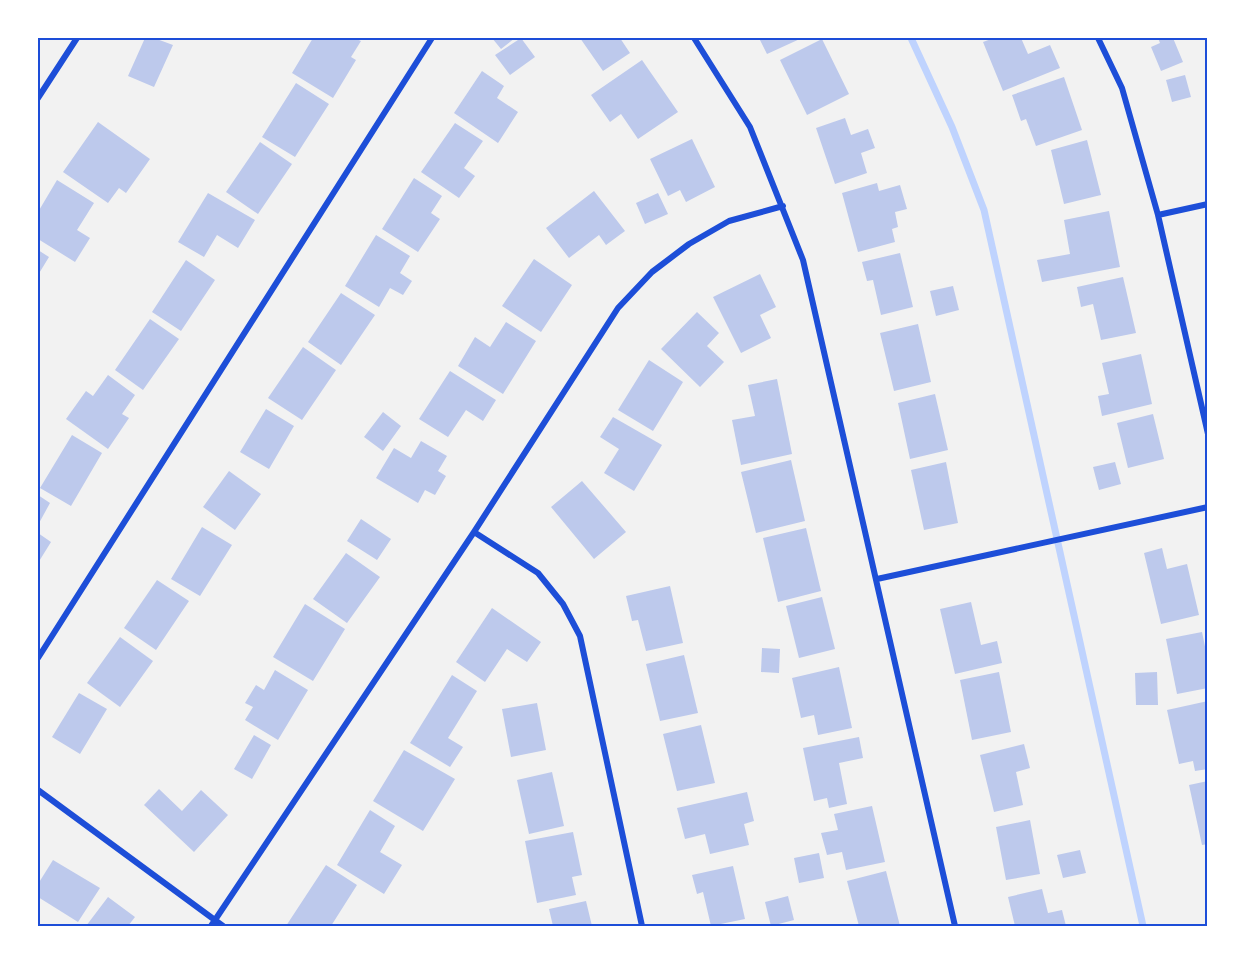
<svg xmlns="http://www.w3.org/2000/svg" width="1245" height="964" font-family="'Open Sans',sans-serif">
<rect width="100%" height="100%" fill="#f2f2f2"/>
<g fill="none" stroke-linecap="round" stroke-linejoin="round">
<!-- stream -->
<path stroke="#bfd3fe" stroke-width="7" d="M911,38L952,127L984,210L1143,926"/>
</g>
<!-- building -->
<path fill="#bdc9ec" d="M145,38H154L173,45L154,87L128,76Z
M313,38H354L361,41L351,57L356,60L333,98L292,73Z
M492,38H515L501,49Z
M521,38L535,57L510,75L495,55Z
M580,38H620L630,53L603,71Z
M759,38H802L767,54Z
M994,38H1021L1028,54L1050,45L1060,68L1003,91L983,42Z
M1158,38H1173L1183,62L1161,71L1151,47L1160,43Z
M822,39L849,94L807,115L780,60Z
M642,60L678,112L638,139L621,114L610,122L591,95Z
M482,71L504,86L497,98L518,112L498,143L454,113Z
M1185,75L1191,97L1172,102L1166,80Z
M1064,77L1082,130L1036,146L1026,119L1021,121L1012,95Z
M296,83L329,104L295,157L262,137Z
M845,118L851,135L868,129L875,148L861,153L867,173L835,184L816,128Z
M98,122L150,159L126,193L119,188L108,203L63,172Z
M455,123L483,141L464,168L475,176L459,198L421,172Z
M692,139L715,187L686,202L680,190L668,196L650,159Z
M1087,140L1101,195L1064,204L1051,150Z
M260,142L292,164L258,214L226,192Z
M414,178L442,196L431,213L440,219L418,252L382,229Z
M57,180L94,203L77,230L90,238L75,262L38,239V212Z
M877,183L879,191L900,185L907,209L895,212L898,227L892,229L895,242L858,252L842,193Z
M594,191L625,231L606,245L599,235L569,258L546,228Z
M208,193L255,220L238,248L217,235L204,257L178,242Z
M658,193L668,214L645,224L636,203Z
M1109,211L1120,267L1042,282L1037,260L1070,254L1064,220Z
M376,235L410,256L400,273L412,281L403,295L390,288L379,307L345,286Z
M38,250L49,257L38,275Z
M900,253L913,307L881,315L873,280L867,281L862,262Z
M534,259L572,285L541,332L502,306Z
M186,260L215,280L181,331L152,312Z
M760,274L776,307L760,315L771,338L741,353L713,297Z
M1123,277L1136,333L1101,340L1093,304L1081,307L1077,287Z
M953,286L959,310L936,316L930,291Z
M341,293L375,315L341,365L308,342Z
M697,312L719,333L707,346L724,362L700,387L661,349Z
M150,319L179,339L143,390L115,370Z
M506,322L536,341L503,394L458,366L475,337L490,347Z
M918,324L931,382L894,391L880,333Z
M303,347L336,370L302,420L268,398Z
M1141,354L1152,404L1102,416L1098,396L1109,394L1102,363Z
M649,360L683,382L653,431L618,410Z
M450,371L496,400L483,421L466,410L448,437L419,419Z
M108,375L135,395L122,414L129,418L108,449L66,419L86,391L93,396Z
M777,379L792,454L741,465L732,420L755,416L748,385Z
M935,394L948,450L910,459L898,403Z
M266,409L294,426L269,469L240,452Z
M383,412L401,426L383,451L364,437Z
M1153,414L1164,459L1128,468L1117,423Z
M613,417L662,445L634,491L604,473L619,449L600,437Z
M72,435L102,453L71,506L40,488Z
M421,441L447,456L438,471L446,476L435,495L425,490L418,503L376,478L394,448L411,458Z
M791,460L805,521L756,533L741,472Z
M946,462L958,523L924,530L911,470Z
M1115,462L1121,484L1099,490L1093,467Z
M229,471L261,494L235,530L203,507Z
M582,481L626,532L594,559L551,507Z
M38,495L50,503L38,525Z
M361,519L391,539L377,560L347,541Z
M202,527L232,545L200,596L171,579Z
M806,528L821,591L778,602L763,538Z
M38,533L51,542L38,563Z
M1162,548L1167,569L1187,564L1199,615L1161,624L1144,553Z
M346,553L380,577L347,623L313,599Z
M157,580L189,601L156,650L124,628Z
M670,586L683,643L646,651L638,620L632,621L626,596Z
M822,597L835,649L799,658L786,606Z
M971,602L981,645L997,641L1002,663L955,674L940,609Z
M305,604L345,629L313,681L273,657Z
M492,608L541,642L527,662L507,649L485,682L456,662Z
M1202,632L1208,661V688L1177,694L1166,639Z
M120,637L153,661L120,707L87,683Z
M762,648L780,649L779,673L761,672Z
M684,655L698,713L660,721L646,664Z
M839,667L852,728L818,735L814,715L801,718L792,678Z
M275,670L308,690L278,740L245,720L253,707L245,703L256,685L264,690Z
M999,672L1011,732L972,740L960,680Z
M1157,672L1158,705H1136L1135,673Z
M452,675L477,691L448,738L463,747L450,767L410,743Z
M79,693L107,709L80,754L52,737Z
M1208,701V769L1195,771L1193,761L1179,764L1167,710Z
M537,703L546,750L511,757L502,709Z
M701,725L715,783L677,791L663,734Z
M254,735L271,745L252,779L234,769Z
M859,737L863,758L839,763L847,804L829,808L827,798L814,801L803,748Z
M1024,744L1030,768L1016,772L1023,805L994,812L980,755Z
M404,750L455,779L423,831L373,801Z
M552,772L564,826L529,834L517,780Z
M1208,781V844L1202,845L1189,785Z
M159,789L182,811L201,790L228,815L194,852L144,805Z
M747,792L754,821L744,824L749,845L710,854L705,834L685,839L677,808Z
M872,806L885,862L846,870L842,852L827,855L821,833L838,830L834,814Z
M370,810L395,826L380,852L402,865L384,894L337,865Z
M1030,820L1040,874L1006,880L996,827Z
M573,832L582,875L572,877L576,895L537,903L525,841Z
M1080,850L1086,873L1063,878L1057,855Z
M819,853L824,878L799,883L794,858Z
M53,860L100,888L78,922L38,897V884Z
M326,865L357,885L331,926H286Z
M733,866L745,919L711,926L703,892L697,894L692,875Z
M886,871L900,926H859L847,881Z
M1042,889L1048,913L1062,910L1066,926H1015L1008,897Z
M788,896L794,920L771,926L765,902Z
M108,897L135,917L128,926H86Z
M586,901L592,926H553L549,909Z"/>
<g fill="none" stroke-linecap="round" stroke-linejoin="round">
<!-- minor -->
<path stroke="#1d4ed8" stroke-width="6" d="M694,38L750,127L803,260L955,926
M1098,38L1122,88L1158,215L1208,434
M38,98L77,38
M1158,215L1208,204
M474,532L538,573L563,604L580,636L642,926
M877,579L1208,507
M38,658L432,38
M38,790L223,926
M211,926L474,532L618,308L652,272L689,244L729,221L783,206"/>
</g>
<!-- border -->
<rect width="1245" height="964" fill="none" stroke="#ffffff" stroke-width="78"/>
<rect x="39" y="39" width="1167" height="886" fill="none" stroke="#1d4ed8" stroke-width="2"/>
</svg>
